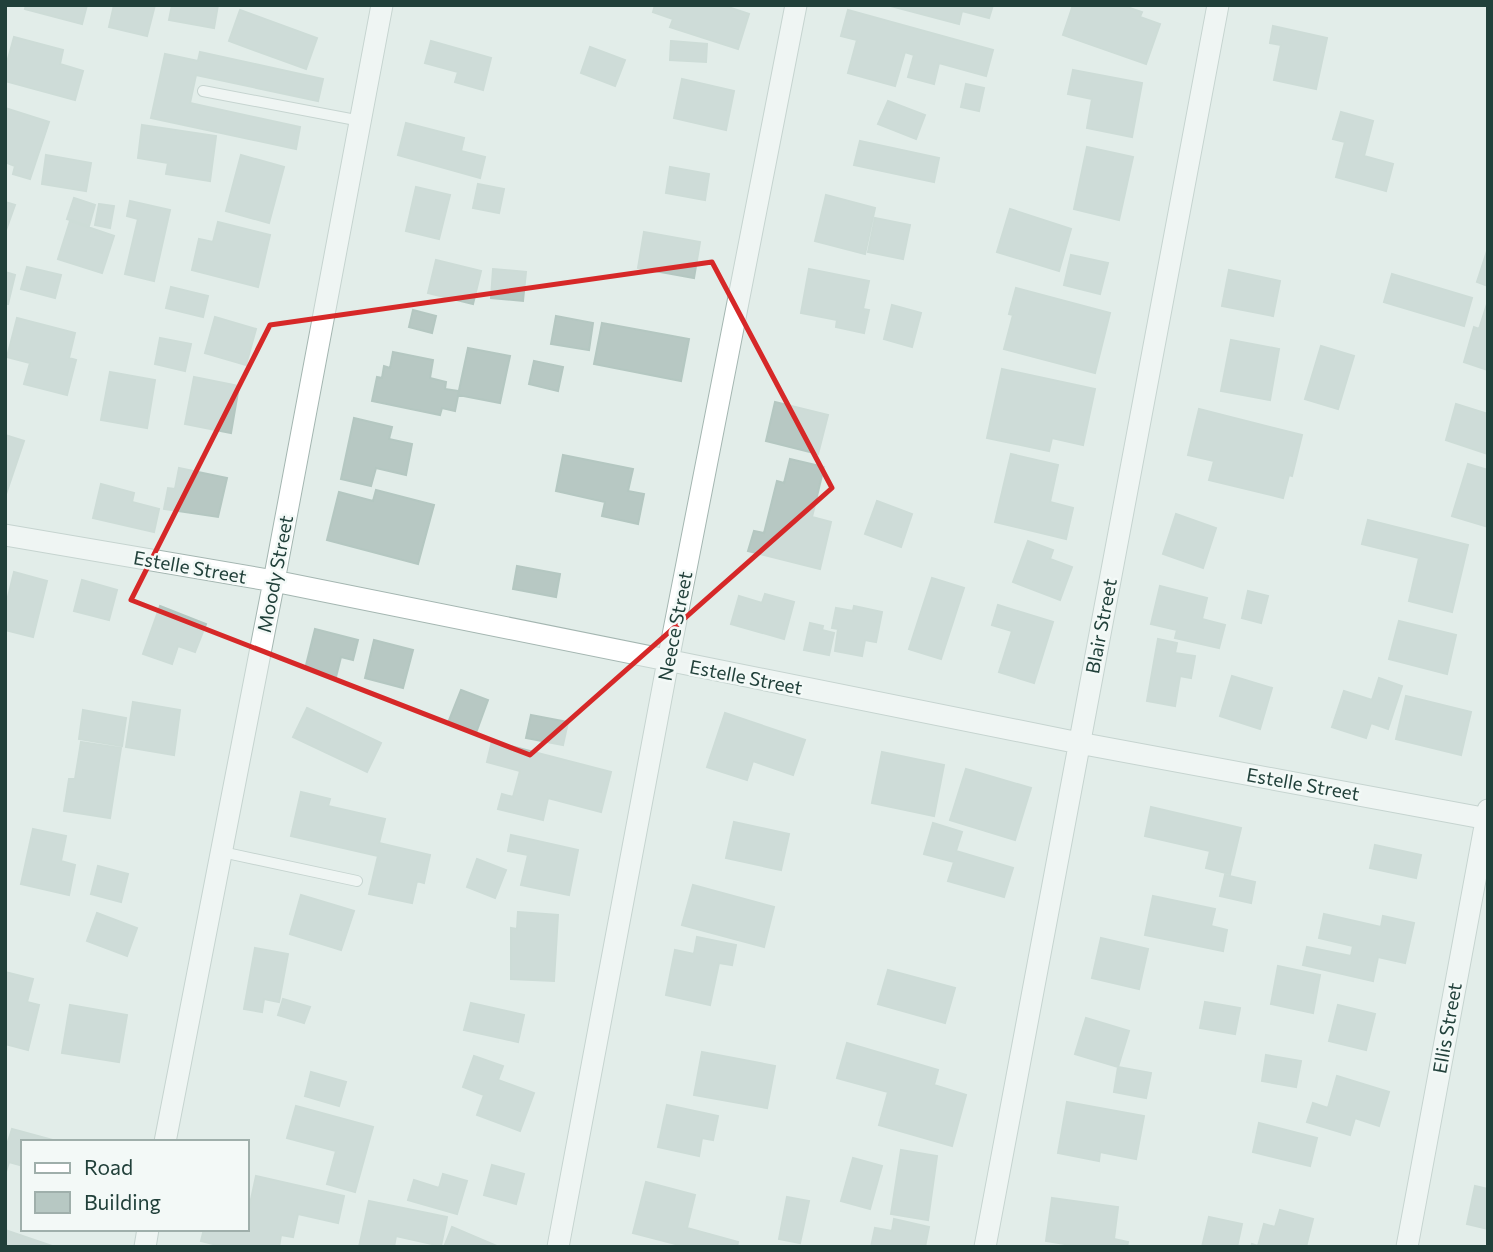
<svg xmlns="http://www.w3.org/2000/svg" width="1493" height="1252" font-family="Commissioner,sans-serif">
<rect width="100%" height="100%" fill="#e2ede9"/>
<!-- building -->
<path fill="#b7c8c3" stroke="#b4c7c1" stroke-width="2" d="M26,5H87L82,24L25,9Z
M114,5H155L147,36L109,27Z
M172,5H218L214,28L169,20Z
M655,5H722L749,14L738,49L670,27L673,19L653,12Z
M887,5H993L989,18L962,11L959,24Z
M1073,5H1121L1142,12L1140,17L1160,24L1146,64L1063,35Z
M240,10L317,38L306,69L229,41Z
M848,10L993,50L986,76L939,63L934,84L908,77L914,55L905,52L895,86L848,73L857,40L841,36Z
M1273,26L1327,38L1316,89L1274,80L1281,45L1270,43Z
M14,37L63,50L60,64L83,71L75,100L5,81V70Z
M431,41L491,58L483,90L455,82L458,72L425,63Z
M671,41L707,44L706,62L670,60Z
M590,47L625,60L615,86L581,73Z
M200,52L323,79L318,101L196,75L190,103L300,127L296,149L151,118L165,54L198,61Z
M1073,70L1142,83L1132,137L1087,128L1092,99L1068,94Z
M682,79L734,91L726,130L674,118Z
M966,84L984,88L979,111L961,107Z
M888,101L925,115L916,139L878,124Z
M5,108L49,122L30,179L13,174L15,166L5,162Z
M1341,112L1373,121L1364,156L1393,164L1386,191L1336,177L1345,142L1333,139Z
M406,123L464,138L461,151L485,157L480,178L398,155Z
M142,125L216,136L210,181L166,174L168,163L138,158Z
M860,141L939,158L934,182L854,165Z
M1087,147L1133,157L1119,220L1074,209Z
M46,155L91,163L86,191L42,184Z
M241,155L284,167L269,223L226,211Z
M670,167L709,174L705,200L666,193Z
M478,184L504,189L499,213L473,208Z
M416,187L450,195L439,239L406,231Z
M826,195L875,208L865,254L815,241Z
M74,198L95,205L89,226L67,219Z
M130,201L170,210L154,281L125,274L138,219L127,216Z
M5,202L15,205L5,233Z
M99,204L114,206L110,228L95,225Z
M1010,209L1071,229L1059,271L997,252Z
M875,218L910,225L903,259L868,252Z
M70,221L114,236L102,273L58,259Z
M218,222L270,235L258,287L192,270L199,239L213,242Z
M644,232L700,242L694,278L638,268Z
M1488,248V286L1477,282Z
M1071,255L1108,263L1100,294L1064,285Z
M436,260L481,271L473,304L428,293Z
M27,267L61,275L55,298L21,289Z
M493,269L526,272L523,301L491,298Z
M809,269L869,281L863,309L869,310L864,333L836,327L837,320L801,313Z
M1229,270L1280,281L1273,316L1222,306Z
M5,272L15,275L8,304H5Z
M1392,274L1472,298L1464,326L1384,302Z
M171,287L208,296L203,317L166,308Z
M1016,288L1110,313L1095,373L1004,349L1013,315L1009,314Z
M1487,304L1488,305V370L1464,362L1474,327L1479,329Z
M892,305L921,313L912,347L884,339Z
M413,310L436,316L432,333L409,327Z
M556,316L593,323L589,350L551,344Z
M215,317L256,329L246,365L205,353Z
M17,318L75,333L69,358L76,360L67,395L24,384L30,363L7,357Z
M602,323L689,339L681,381L594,364Z
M160,338L191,344L185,371L155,364Z
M1231,340L1279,349L1270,400L1221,391Z
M1321,346L1354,356L1338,409L1305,399Z
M468,348L510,356L500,403L458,395Z
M393,352L433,360L430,378L446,382L445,389L459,391L455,411L442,408L440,415L372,401L377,377L382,378L384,366L390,368Z
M534,361L563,367L558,391L529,384Z
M1002,369L1095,389L1083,445L1052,438L1049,451L987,438Z
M110,372L155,380L147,428L101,420Z
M194,377L239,386L231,433L185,424Z
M775,402L828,415L818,454L766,441Z
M1456,404L1488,414V454L1446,440Z
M1199,409L1302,435L1292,476L1289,475L1283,498L1209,480L1214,461L1188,455Z
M354,418L392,427L389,439L412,444L406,475L376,468L371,486L341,479Z
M5,435L24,441L6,494H5Z
M1011,454L1058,465L1050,502L1073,508L1066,539L995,522Z
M563,455L633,469L628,491L644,494L638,524L602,516L605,502L556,491Z
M790,459L824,467L812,517L831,522L820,569L748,551L754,531L764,533L777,481L784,483Z
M1468,464L1488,470V527L1452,516Z
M179,468L227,478L218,517L164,509L168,488L175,489Z
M101,484L134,493L132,502L159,509L154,532L93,518Z
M376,490L434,505L418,564L327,540L339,492L373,501Z
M877,501L912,514L901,547L865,534Z
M1176,514L1216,528L1203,568L1163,554Z
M1368,520L1468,545L1452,612L1409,601L1419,558L1362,544Z
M1028,541L1053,550L1050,559L1072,567L1060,600L1013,582Z
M517,566L560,574L556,597L513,589Z
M14,572L47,581L33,637L5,630V609Z
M932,578L964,588L941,659L909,649Z
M82,580L117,590L109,620L74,611Z
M1160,586L1207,598L1202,619L1225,625L1219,648L1175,638L1177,630L1151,624Z
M1248,591L1268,596L1261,623L1242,618Z
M765,594L794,602L784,639L731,624L739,596L762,603Z
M998,605L1053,622L1034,683L999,672L1012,631L992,625Z
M160,606L206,624L195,652L178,646L172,664L143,654Z
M854,606L882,612L876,642L865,640L862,656L835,651L838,629L832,628L836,608L853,611Z
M1399,621L1456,635L1447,674L1389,659Z
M810,623L823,626L822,630L834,633L829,655L804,650Z
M315,629L358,640L353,660L341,657L336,677L305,669Z
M1158,639L1177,643L1175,653L1195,656L1191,678L1180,676L1175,706L1147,701Z
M374,640L413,650L403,688L365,678Z
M1232,676L1272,688L1260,729L1220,716Z
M1379,678L1402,686L1388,729L1371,723L1366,738L1332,727L1344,691L1372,700Z
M461,690L488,700L476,733L448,723Z
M1406,696L1471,712L1461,755L1396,739Z
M133,702L180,710L174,755L126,747Z
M307,708L381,743L367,772L293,737Z
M83,710L126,718L122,746L79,739Z
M725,713L805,740L793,775L753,761L747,780L707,767Z
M531,715L568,722L563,745L526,738Z
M492,741L611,772L601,812L548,798L543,820L498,809L502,794L513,797L520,771L487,762Z
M81,742L121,748L110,818L64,811L69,779H75Z
M882,752L944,765L934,816L872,803Z
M966,769L1031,788L1015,840L950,820Z
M301,792L330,799L328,806L385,819L379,843L430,855L424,883L417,881L412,903L369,894L378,856L291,836Z
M1151,807L1241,828L1230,874L1206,868L1210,851L1145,836Z
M734,822L789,834L781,870L726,858Z
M933,823L962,832L956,851L1013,868L1004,897L948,881L954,862L924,854Z
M33,829L66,836L61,861L75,865L69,895L21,884Z
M511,835L578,850L569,895L521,885L528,855L508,851Z
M1375,845L1421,855L1416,878L1370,868Z
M477,859L506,870L495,898L467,887Z
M98,866L128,874L121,902L91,894Z
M1225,875L1255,882L1251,903L1220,896Z
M693,885L774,907L764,947L682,925Z
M301,895L354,911L341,950L290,934Z
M1153,896L1215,909L1211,926L1227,930L1223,951L1145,935Z
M518,912L558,915L554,981L511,979V928L517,929Z
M97,913L137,928L127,956L87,941Z
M1324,914L1381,927L1383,916L1414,923L1405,963L1378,957L1373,981L1303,965L1307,947L1351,956L1353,946L1319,938Z
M697,937L736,945L732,965L719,963L710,1005L666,995L675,950L694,954Z
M1101,938L1148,949L1139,989L1092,978Z
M255,948L288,954L279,1002L264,999L262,1012L244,1009Z
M1278,966L1320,975L1313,1013L1271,1004Z
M888,970L955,988L945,1023L878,1004Z
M5,972L33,979L27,1002L39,1005L28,1050L5,1044Z
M283,999L310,1007L304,1023L278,1015Z
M1205,1002L1240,1008L1235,1034L1200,1028Z
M471,1003L524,1015L518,1042L464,1030Z
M70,1005L127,1015L119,1062L62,1053Z
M1338,1005L1375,1014L1366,1050L1329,1041Z
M1086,1018L1129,1031L1118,1067L1075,1054Z
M847,1043L938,1070L934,1085L966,1095L952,1146L879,1125L888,1092L837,1078Z
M702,1052L775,1066L767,1108L694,1095Z
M1266,1055L1301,1061L1296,1087L1262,1081Z
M474,1056L503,1066L498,1080L534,1093L520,1131L477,1115L484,1095L463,1087Z
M1118,1067L1151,1073L1146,1098L1114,1092Z
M311,1072L346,1082L339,1106L305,1096Z
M1337,1076L1389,1092L1379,1126L1355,1118L1350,1135L1307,1122L1313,1103L1328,1108Z
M1067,1102L1144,1116L1136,1159L1100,1152L1099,1161L1058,1153Z
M667,1105L718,1116L713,1140L702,1138L699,1156L658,1147Z
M296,1106L373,1127L355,1192L327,1184L336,1151L287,1138Z
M1259,1123L1317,1138L1310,1166L1253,1152Z
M12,1129L60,1142H23V1166L9,1162L5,1175V1151Z
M901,1150L937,1156L928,1220L891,1214Z
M853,1158L882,1166L870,1209L841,1201Z
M492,1165L524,1174L516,1204L484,1195Z
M443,1174L467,1181L457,1214L408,1200L414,1180L439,1188Z
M256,1176L344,1196L338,1223L298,1214L293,1237L281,1235L279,1247H225L201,1241L204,1229H247V1218Z
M646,1182L695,1195L687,1228L738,1242L737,1247H687L633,1233Z
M1475,1186L1488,1189V1229L1467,1224Z
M787,1197L809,1201L800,1243L779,1239Z
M1052,1198L1118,1207L1114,1239L1128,1242L1127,1247H1083L1046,1241Z
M369,1201L447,1217L441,1246L396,1236L394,1247H359Z
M1280,1210L1313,1219L1306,1247H1251L1252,1244L1258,1246L1264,1224L1275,1227Z
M1209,1217L1242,1224L1237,1247H1202Z
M894,1219L929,1227L925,1247H871L875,1228L892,1231Z
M452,1227L499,1247H444Z
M5,1230L55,1247H5Z"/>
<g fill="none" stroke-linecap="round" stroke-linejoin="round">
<!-- service casing -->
<g stroke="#a4b6b1" stroke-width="12">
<path id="service" d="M203,91L361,121
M222,852L357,881"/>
</g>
<!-- minor casing -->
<g stroke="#a4b6b1" stroke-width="23">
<path id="minor" d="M5,535L274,581L1079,743L1488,819
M165,1142L274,581L382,5
M145,1247L148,1229
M558,1247L668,661L796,5
M985,1247L1218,5
M1407,1247L1488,810"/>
</g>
<!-- service -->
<use href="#service" stroke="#fff" stroke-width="10"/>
<!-- minor -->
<use href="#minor" stroke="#fff" stroke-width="21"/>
</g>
<!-- marked area -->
<path d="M0 0H1493V1252H0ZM712,262L832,488L530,755L131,600L270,325Z" fill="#e2ede9" fill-opacity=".55" fill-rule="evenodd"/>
<path fill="none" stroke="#d62828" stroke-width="5" stroke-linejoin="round" d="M712,262L832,488L530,755L131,600L270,325Z"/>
<g text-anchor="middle" stroke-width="5" stroke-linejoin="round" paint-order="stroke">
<!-- street labels -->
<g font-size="19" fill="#21403a" stroke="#f3f9f7">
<text transform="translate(190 567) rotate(10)" y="7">Estelle Street</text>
<text transform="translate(275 574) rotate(-79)" y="7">Moody Street</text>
<text transform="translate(675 626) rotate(-79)" y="7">Neece Street</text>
<text transform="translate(1101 626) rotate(-79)" y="7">Blair Street</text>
<text transform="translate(746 677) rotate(11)" y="7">Estelle Street</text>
<text transform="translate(1303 784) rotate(10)" y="7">Estelle Street</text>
<text transform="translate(1447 1028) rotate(-80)" y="7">Ellis Street</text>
</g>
</g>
<!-- border -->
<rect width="1493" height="1252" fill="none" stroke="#21403a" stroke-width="14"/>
<!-- legend -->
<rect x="21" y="1140" width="228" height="91" fill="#f3f9f7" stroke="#9fafab" stroke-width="2"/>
<rect x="35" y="1163" width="35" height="10" fill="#ffffff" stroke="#9fafab" stroke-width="2"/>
<text x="84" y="1175" font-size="21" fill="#21403a">Road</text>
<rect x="35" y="1192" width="35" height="21" fill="#b7c8c3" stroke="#9fafab" stroke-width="2"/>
<text x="84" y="1210" font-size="21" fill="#21403a">Building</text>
</svg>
